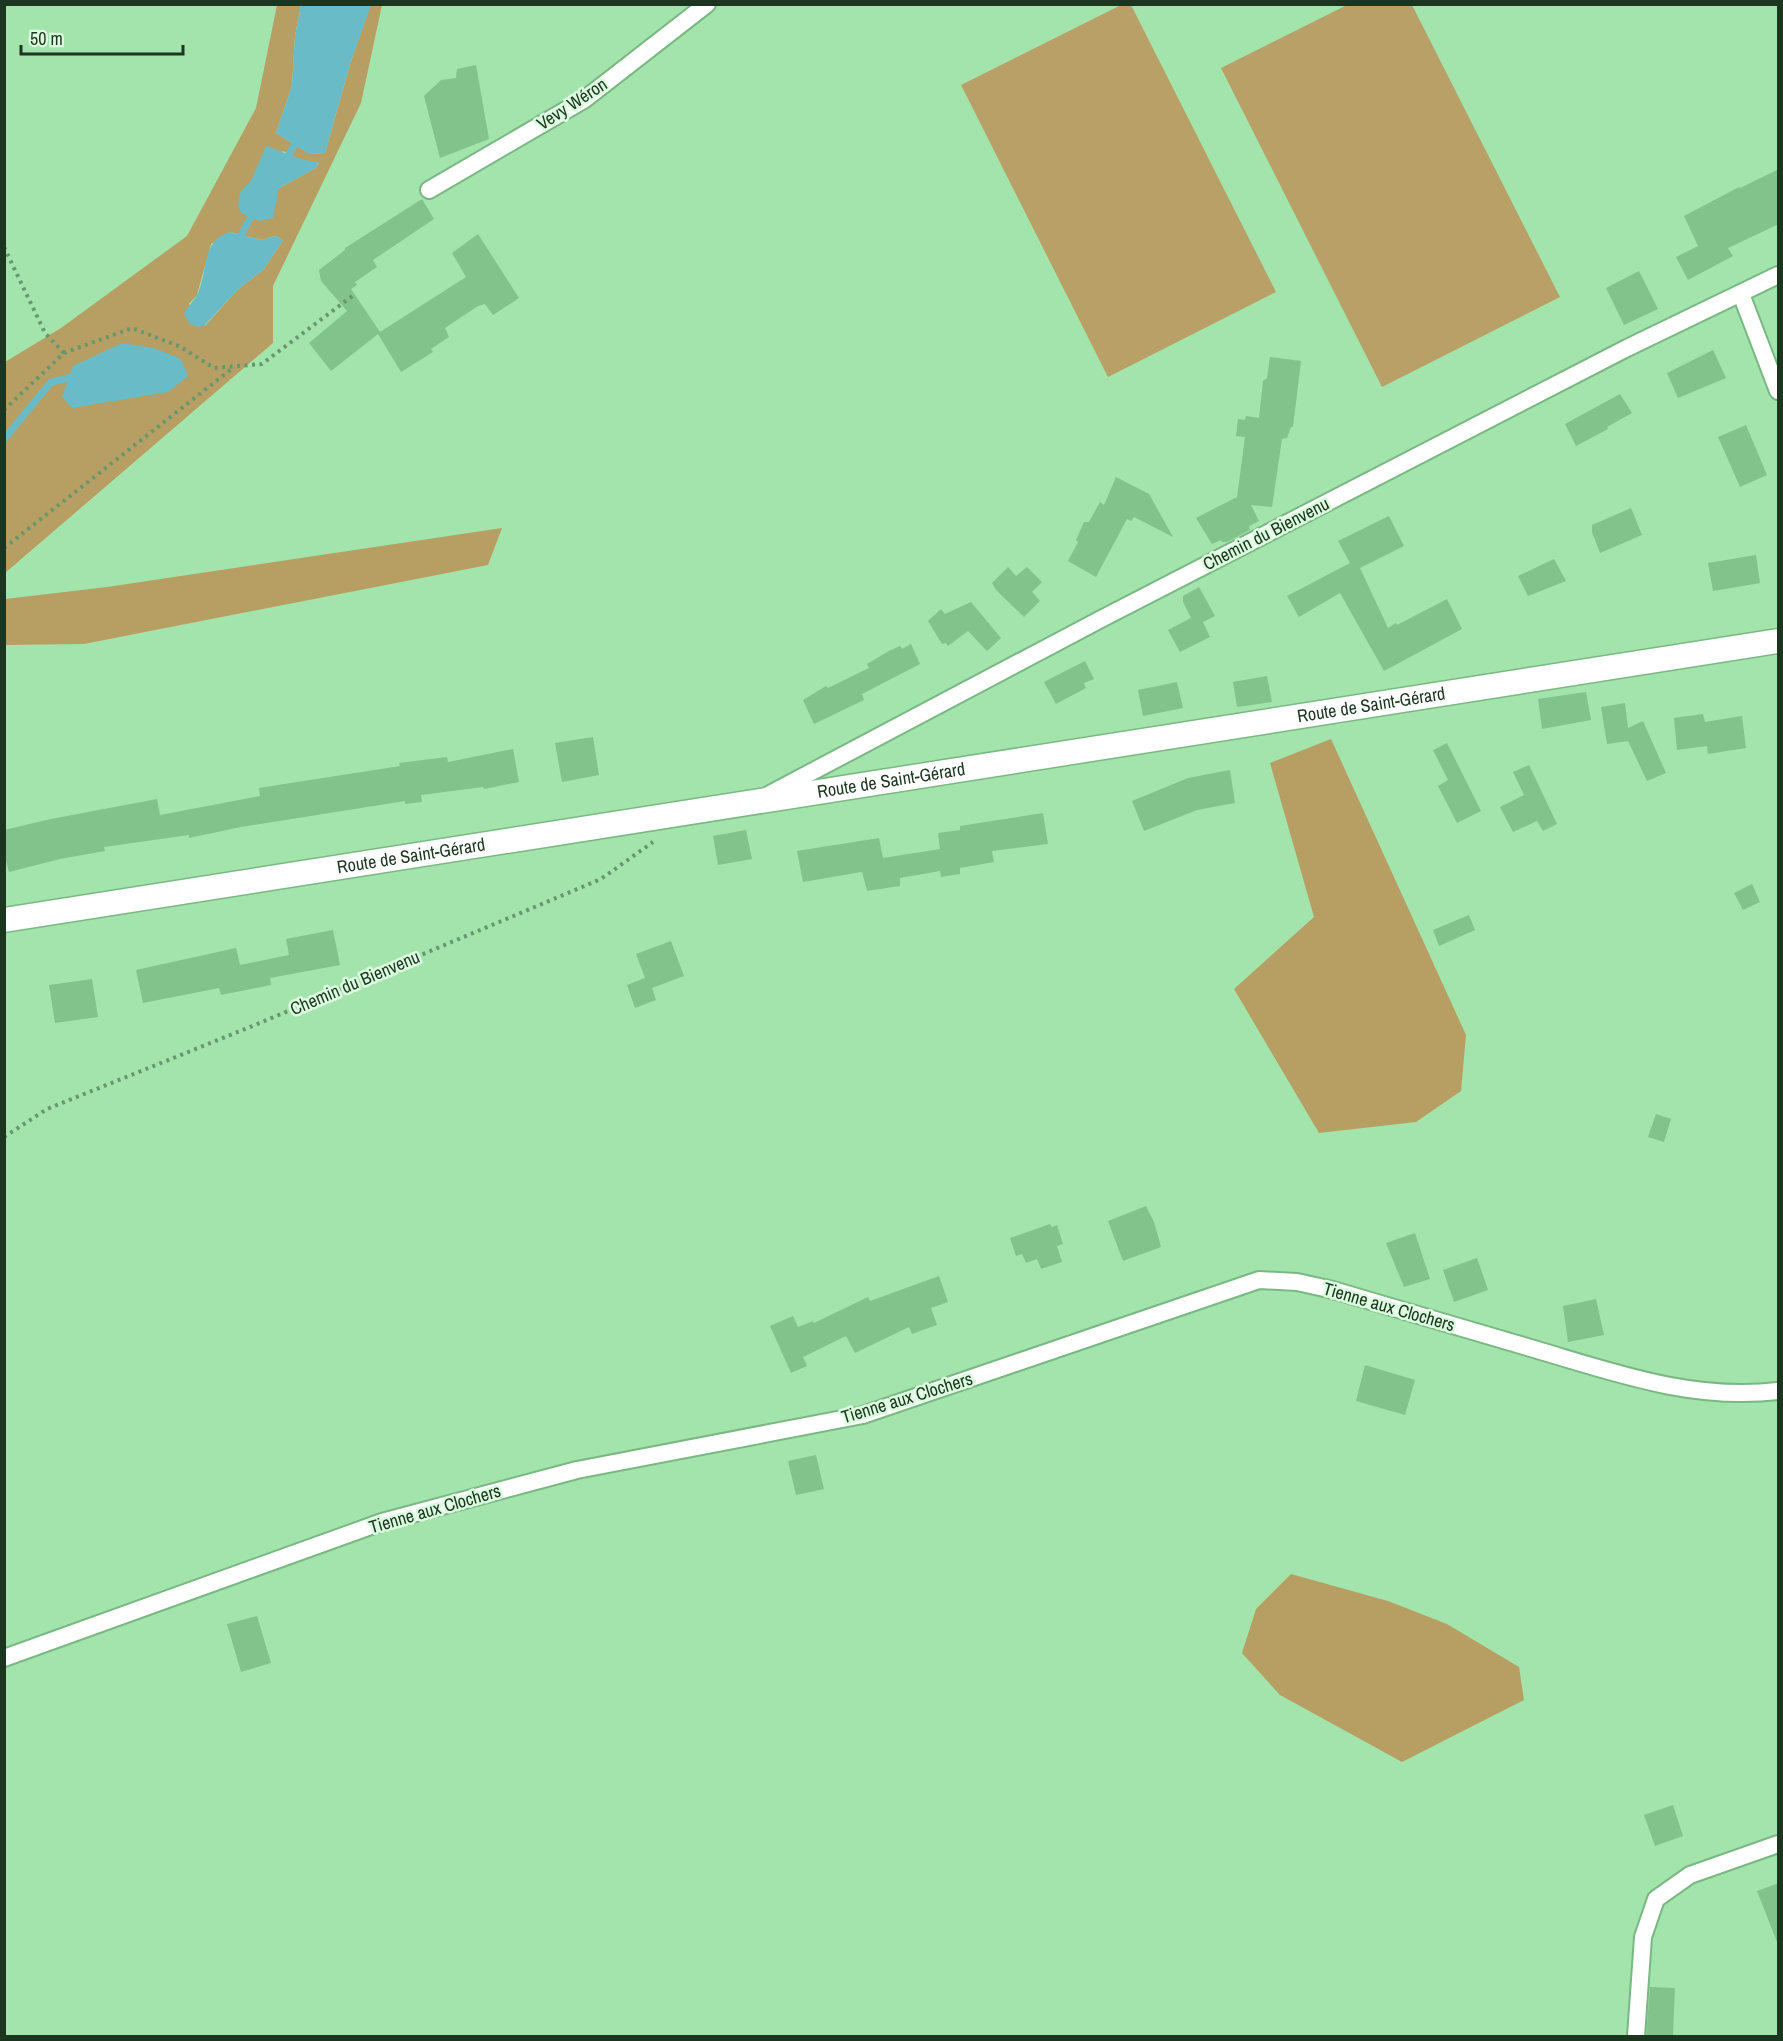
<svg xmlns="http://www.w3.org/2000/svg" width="1783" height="2041" font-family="'Archivo Narrow',sans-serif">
<rect width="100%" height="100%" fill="#a3e4ac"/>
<!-- green -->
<path fill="#b8a066" d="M1123,4L1131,5L1276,292L1108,377L961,85Z
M1347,5H1412L1560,297L1382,387L1221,68Z"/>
<!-- forest -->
<path fill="#b79f64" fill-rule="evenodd" d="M277,5H301L295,36L292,86L276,133L310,154L325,153L350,64L368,12L371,5H382L361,103L273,286V343L5,573V362L61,328L187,236L256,108ZM283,151L302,161L319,163L316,168L279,188L240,193ZM230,232L262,240L275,236L283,240L264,269L237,290L205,326L189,304L197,295L211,244Z
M502,528L488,565L84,644L5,645V599L107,587Z
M1331,739L1466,1035L1461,1091L1416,1122L1319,1133L1234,989L1314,917L1270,763Z
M1291,1574L1388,1601L1447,1624L1519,1667L1524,1700L1402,1762L1280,1695L1242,1653L1256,1609Z"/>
<!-- water -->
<path fill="#68bbc7" d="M301,5H371L350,64L325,153L309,154L276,133L292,86L295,36Z
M266,146C284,152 300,161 319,162L316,168L279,188L273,218L259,221L241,213L238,204L240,193L251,181Z
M230,232L262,240L275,236L283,240L264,269L237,290L205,325L198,327L190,324L184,314C187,307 194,301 197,295C209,271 200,241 230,232Z
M122,343L154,348L181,359L188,376L168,392L72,408L62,397L73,366Z"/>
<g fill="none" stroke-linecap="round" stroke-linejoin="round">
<!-- stream -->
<path stroke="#68bbc7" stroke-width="7" d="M285,161L299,137
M238,241L254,211
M4,439L51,382L76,376"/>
</g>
<!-- building -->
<path fill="#82c28b" d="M476,65L489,139L440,158L424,96L441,80L456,78L457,69Z
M1779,169V224L1728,248L1733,256L1688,280L1676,257L1698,246L1684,216L1739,187L1740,188Z
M422,199L434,219L373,260L377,267L355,282L357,285L351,289L380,332L466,277L452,253L478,234L519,298L493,315L485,304L478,306L445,328L449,337L431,349L433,352L401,372L378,334L331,371L309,343L347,311L321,281L319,270L345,250V248Z
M1639,271L1658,309L1624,325L1606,288Z
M1713,350L1726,378L1678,398L1667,373Z
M1270,357L1301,361L1293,427H1291L1287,438L1282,439L1272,507L1251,505L1259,521L1249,526L1250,530L1227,542H1222L1221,540L1212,544L1196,518L1237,497L1245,437L1236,436L1238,419L1245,420L1246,416L1259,418L1263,381L1267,378Z
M1620,394L1632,413L1607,427L1608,429L1576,446L1565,424Z
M1746,425L1767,475L1740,487L1718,437Z
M1116,477L1149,494L1173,537L1134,517L1131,521L1127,519L1096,577L1068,561L1078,542L1076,540L1084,522H1089L1100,502L1104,505Z
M1631,508L1642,535L1600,553L1592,532V525Z
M1389,516L1404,546L1360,568L1388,628L1396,623L1397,625L1447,599L1462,629L1384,671L1340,593L1299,617L1287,596L1350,563L1338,541Z
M1756,555L1760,583L1713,591L1708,563Z
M1554,559L1566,581L1528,596L1518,576Z
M1008,567L1016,576L1027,567L1042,582L1032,592L1040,601L1024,617L996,590L992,583Z
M1199,587L1215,616L1203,622L1210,637L1180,652L1168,630L1191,618L1183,602V596Z
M971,602L1001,638L987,651L968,631L948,646L946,643L942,644L928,621L941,609L945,614Z
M911,644L920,664L862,694L864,700L814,724L803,700L826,686L828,688L869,668L867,664L889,651L900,646L902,649Z
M1085,661L1094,679L1084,683L1086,688L1056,704L1044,682Z
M1267,676L1272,702L1237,707L1233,682Z
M1177,682L1183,708L1143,716L1138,690Z
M1586,692L1591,720L1542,729L1538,699Z
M1625,703L1628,728L1643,721L1666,773L1647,781L1628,741L1607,744L1601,707Z
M1703,714L1705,722L1742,716L1746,748L1708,754L1707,746L1677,750L1674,718Z
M593,737L599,775L562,782L555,743Z
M1447,743L1481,811L1457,823L1438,786L1448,780L1433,750Z
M513,749L519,782L484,789L483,787L421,795L422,802L405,804V801L241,827L189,838V835L104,847L105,851L60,859L9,872L4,853V830L51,819L157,799L160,815L260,796L259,788L400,766L399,763L447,757L448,762Z
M1529,765L1557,824L1543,831L1537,821L1513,832L1500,807L1524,795L1513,772Z
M1230,770L1235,803L1197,810L1144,831L1132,801L1188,778Z
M1043,813L1048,844L992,851L994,862L960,868V874L941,877L940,871L900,878V886L867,891L862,872L803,882L797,851L879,838L883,858L940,849L938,833L960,830V826Z
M746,830L752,859L718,865L713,836Z
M1752,884L1760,902L1743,910L1734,893Z
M1469,915L1475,930L1439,946L1433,930Z
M333,930L340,965L270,978L271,985L221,995L219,988L143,1003L136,970L236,948L240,965L289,955L286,939Z
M671,941L684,976L652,988L656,1000L635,1008L627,985L645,978L636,954Z
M92,979L98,1017L55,1023L49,985Z
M1656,1114L1671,1119L1664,1142L1648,1137Z
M1146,1206L1154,1222L1161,1247L1123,1261L1108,1221Z
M1050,1224L1052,1227L1057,1225L1063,1244L1057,1246L1062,1262L1041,1269L1037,1259L1026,1263L1022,1254L1016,1256L1010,1238Z
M1415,1233L1430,1279L1404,1287L1386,1243Z
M1477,1258L1488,1290L1454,1302L1443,1270Z
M939,1276L948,1302L931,1308L937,1325L912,1334L909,1327L855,1353L846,1336L803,1357L807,1366L791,1373L770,1326L793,1316L798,1327L813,1321L814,1323L868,1297L870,1301Z
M1596,1299L1604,1335L1568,1342L1563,1306Z
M1365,1365L1415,1380L1405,1415L1356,1401Z
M816,1455L824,1489L796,1495L788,1461Z
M257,1616L271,1663L241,1672L227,1624Z
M1673,1805L1683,1836L1655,1846L1644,1815Z
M1779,1883V1942H1777L1757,1891Z
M1650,1987L1675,1988L1673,2037H1646Z"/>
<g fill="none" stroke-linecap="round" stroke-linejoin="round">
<!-- street casing -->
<g stroke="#79b882" stroke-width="20">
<path id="street" d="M429,190L585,99L707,4
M1741,294L1778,391
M768,795L1103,618L1627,348L1778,275
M4,1658L382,1522L577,1470L863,1415L1259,1280L1297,1282L1333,1290C1400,1310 1467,1329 1534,1349C1616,1373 1692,1401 1778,1391
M1636,2036L1643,1937L1656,1899L1690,1875L1778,1844"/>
</g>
<!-- secondary casing -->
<g stroke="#79b882" stroke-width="27">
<g id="secondary">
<path id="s1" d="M4,920L1778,641"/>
</g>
</g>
<!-- path -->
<path stroke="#67976e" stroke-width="4" stroke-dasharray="3 4.5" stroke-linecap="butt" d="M4,247L45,333L64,353
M4,410L64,353L132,328L181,347L214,368L262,364L355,294
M4,548L234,367
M4,1137L47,1109L255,1025L601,879L653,842"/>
<!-- street -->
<use href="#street" stroke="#fff" stroke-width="16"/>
<!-- secondary -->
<use href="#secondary" stroke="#fff" stroke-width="24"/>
</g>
<g text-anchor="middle" stroke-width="5" stroke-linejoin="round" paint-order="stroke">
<!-- street labels -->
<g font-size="18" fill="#1b351f" stroke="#dcfcdf">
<text transform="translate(572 104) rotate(-33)" y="6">Vevy Wéron</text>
<text transform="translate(1266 534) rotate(-27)" y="6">Chemin du Bienvenu</text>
<text dy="6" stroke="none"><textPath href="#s1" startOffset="1384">Route de Saint-Gérard</textPath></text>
<text dy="6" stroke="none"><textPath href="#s1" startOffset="898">Route de Saint-Gérard</textPath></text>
<text dy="6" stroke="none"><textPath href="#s1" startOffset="412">Route de Saint-Gérard</textPath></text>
<text transform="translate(355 983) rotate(-23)" y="6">Chemin du Bienvenu</text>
<text transform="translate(1389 1307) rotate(16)" y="6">Tienne aux Clochers</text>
<text transform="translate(907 1398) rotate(-17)" y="6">Tienne aux Clochers</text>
<text transform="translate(435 1509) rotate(-16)" y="6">Tienne aux Clochers</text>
</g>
</g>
<!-- border -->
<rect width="1783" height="2041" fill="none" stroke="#1b351f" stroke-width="12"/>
<!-- scale -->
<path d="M21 45v9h162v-9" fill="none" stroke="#1b351f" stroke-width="3"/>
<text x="30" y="45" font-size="18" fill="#1b351f" stroke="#dcfcdf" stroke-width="4.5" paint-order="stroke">50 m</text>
</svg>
